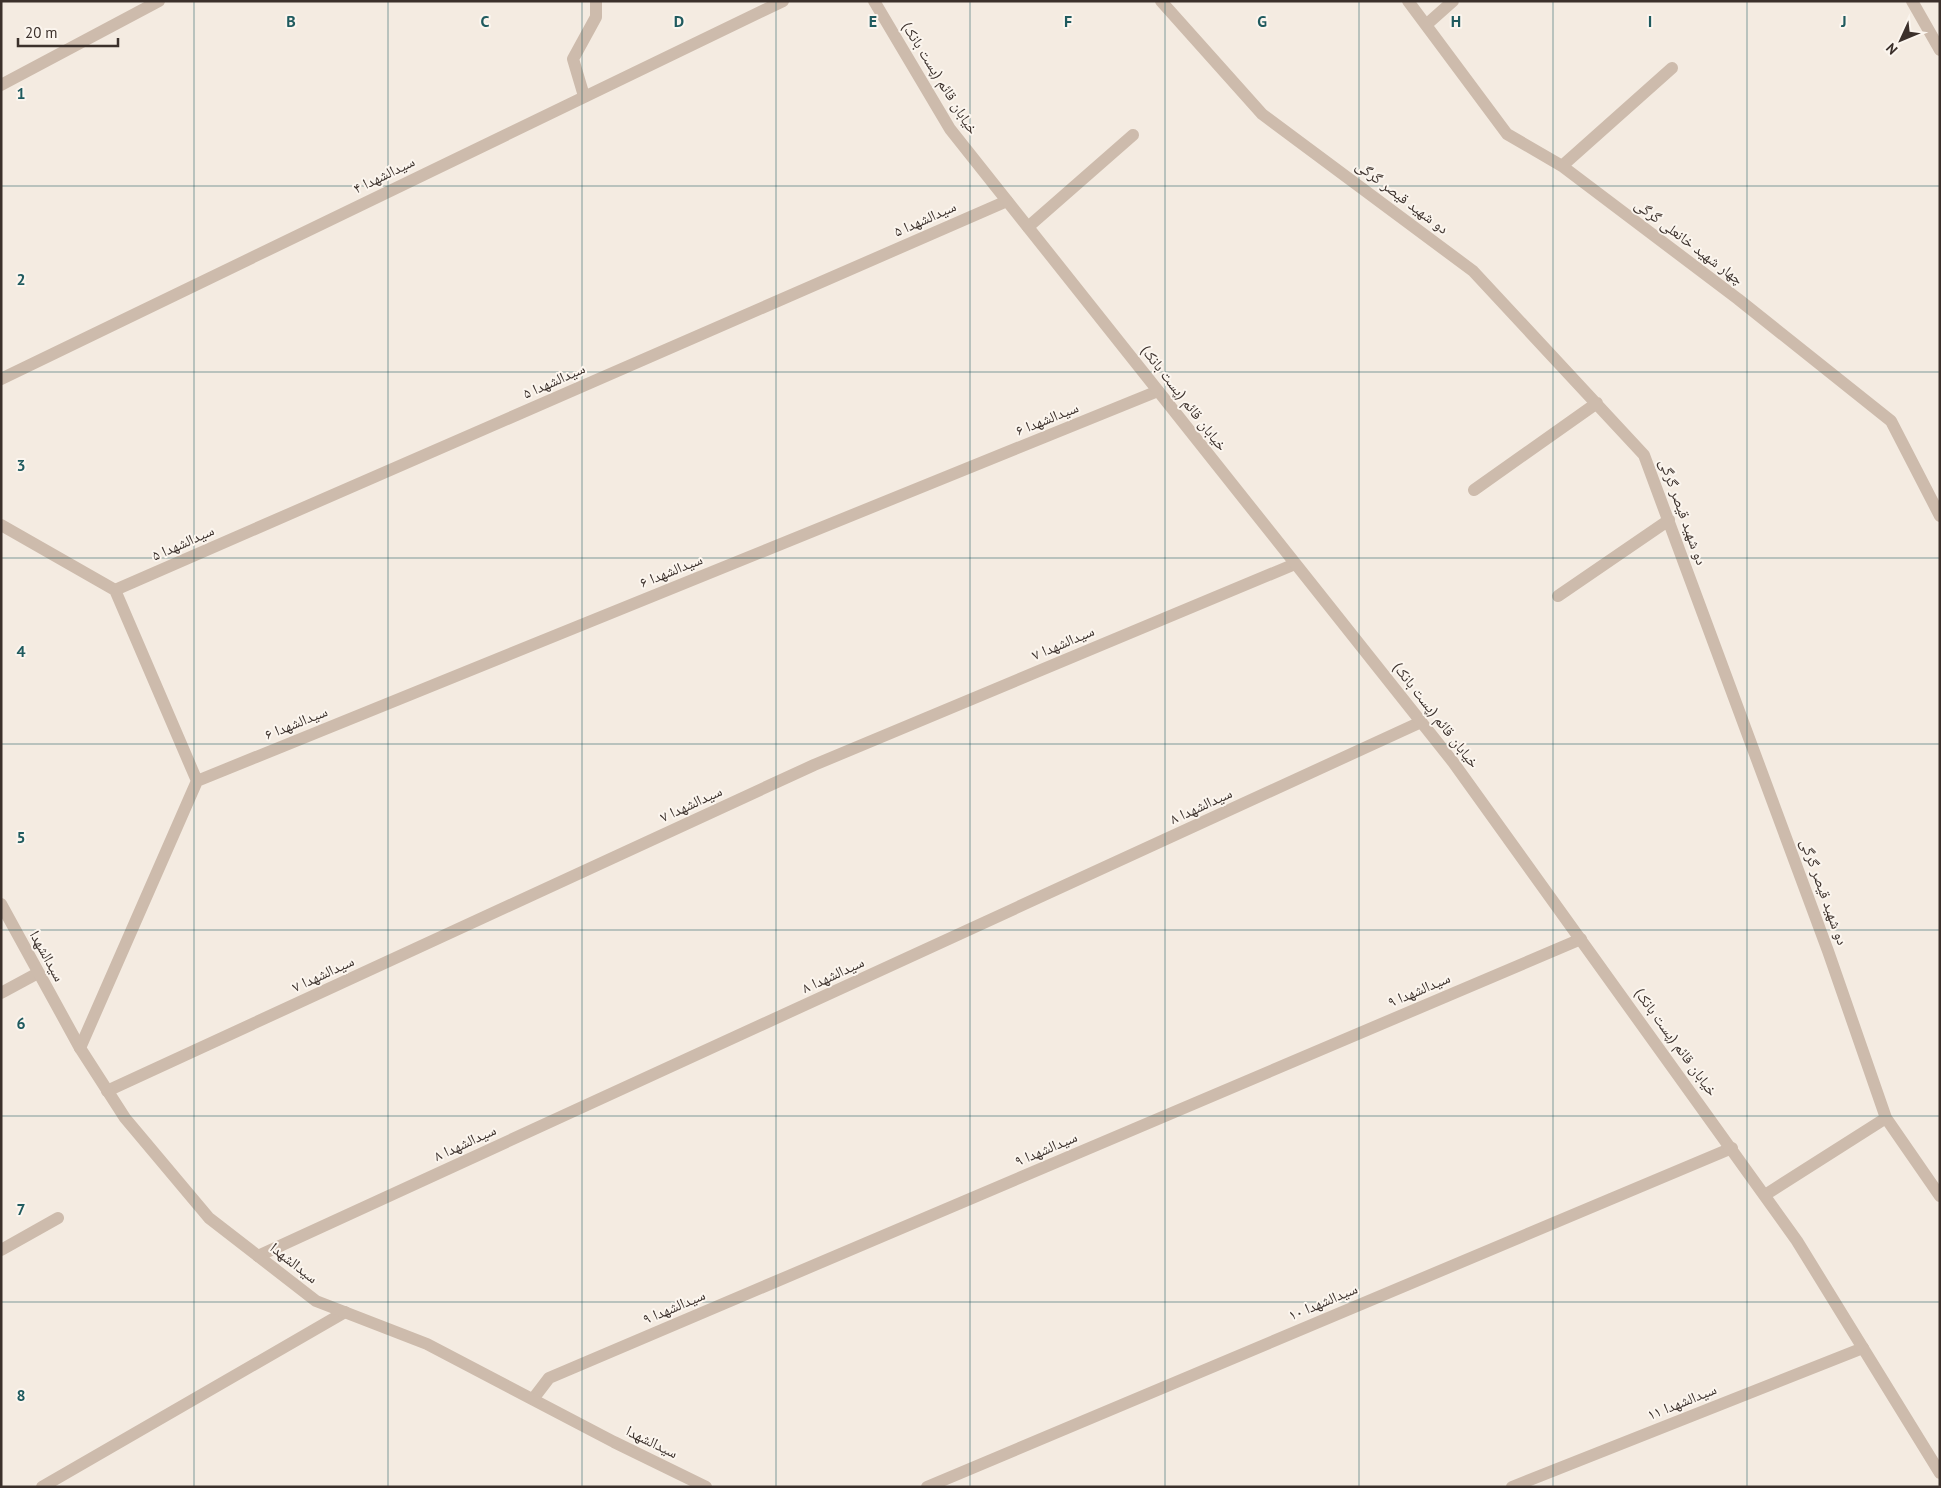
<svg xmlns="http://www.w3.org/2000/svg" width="1941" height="1488" font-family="'PT Sans','Noto Naskh Arabic',sans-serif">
<rect width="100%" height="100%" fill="#f4ebe1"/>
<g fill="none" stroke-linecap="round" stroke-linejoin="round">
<!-- minor -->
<path stroke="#cdbbac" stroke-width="12" d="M1161,1L1262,114L1473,271L1644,455L1828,951L1886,1118L1940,1196
M1408,1L1507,134L1562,166L1738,299L1891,421L1940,516
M1912,1L1940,50
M1426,25L1453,1
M1,85L159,1
M584,96L573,59L596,17V1
M1562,166L1672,68
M1028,227L1133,135
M1,379L783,1
M1474,490L1597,403
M1,525L115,590L197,781L80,1048
M115,590L1007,201
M1558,596L1669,520
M197,781L1158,391
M1,993L38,973
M107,1091L814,765L1295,564
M1765,1195L1886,1118
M1,1250L58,1218
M258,1256L1421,722
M533,1399L549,1378L1581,939
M42,1487L345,1312
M927,1487L1732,1148
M1512,1487L1863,1348"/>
<!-- tertiary -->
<path stroke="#cdbbac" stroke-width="12" d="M874,1L950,129L1453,762L1797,1241L1940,1473
M1,904L80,1048L125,1118L209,1218L316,1301L427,1344L614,1442L706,1487"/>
</g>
<!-- grid -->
<path fill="none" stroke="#1f5a5e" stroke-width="1" stroke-opacity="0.55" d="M194,1V1487M388,1V1487M582,1V1487M776,1V1487M970,1V1487M1165,1V1487M1359,1V1487M1553,1V1487M1747,1V1487M1,186H1940M1,372H1940M1,558H1940M1,744H1940M1,930H1940M1,1116H1940M1,1302H1940"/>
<g text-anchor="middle" stroke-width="4" stroke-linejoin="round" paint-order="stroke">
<!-- street labels -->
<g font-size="15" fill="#3b302b" stroke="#fbf5ee">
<text transform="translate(940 78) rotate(58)" y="5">خیابان قائم (پست بانک)</text>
<text transform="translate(384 175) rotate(-26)" y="5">سیدالشهدا ۴</text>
<text transform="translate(1402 197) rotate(37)" y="5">دو شهید قیصر گرگی</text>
<text transform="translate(925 219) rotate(-24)" y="5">سیدالشهدا ۵</text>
<text transform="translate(1689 242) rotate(37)" y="5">چهار شهید خانعلی گرگی</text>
<text transform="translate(554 381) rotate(-24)" y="5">سیدالشهدا ۵</text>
<text transform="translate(1184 398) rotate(52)" y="5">خیابان قائم (پست بانک)</text>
<text transform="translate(1047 419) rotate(-22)" y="5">سیدالشهدا ۶</text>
<text transform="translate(1683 512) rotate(70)" y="5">دو شهید قیصر گرگی</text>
<text transform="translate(183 543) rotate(-24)" y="5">سیدالشهدا ۵</text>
<text transform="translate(671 571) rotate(-22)" y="5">سیدالشهدا ۶</text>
<text transform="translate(1063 643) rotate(-23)" y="5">سیدالشهدا ۷</text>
<text transform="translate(1436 715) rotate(52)" y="5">خیابان قائم (پست بانک)</text>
<text transform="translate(296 723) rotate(-22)" y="5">سیدالشهدا ۶</text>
<text transform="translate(691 804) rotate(-25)" y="5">سیدالشهدا ۷</text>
<text transform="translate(1201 806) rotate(-25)" y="5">سیدالشهدا ۸</text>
<text transform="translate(1824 892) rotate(70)" y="5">دو شهید قیصر گرگی</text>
<text transform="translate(47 956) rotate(61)" y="5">سیدالشهدا</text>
<text transform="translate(323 974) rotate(-25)" y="5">سیدالشهدا ۷</text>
<text transform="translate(833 975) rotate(-25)" y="5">سیدالشهدا ۸</text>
<text transform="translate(1419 990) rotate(-23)" y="5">سیدالشهدا ۹</text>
<text transform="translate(1676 1042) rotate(54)" y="5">خیابان قائم (پست بانک)</text>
<text transform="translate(465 1143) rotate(-25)" y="5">سیدالشهدا ۸</text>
<text transform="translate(1046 1149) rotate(-23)" y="5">سیدالشهدا ۹</text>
<text transform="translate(294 1263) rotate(38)" y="5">سیدالشهدا</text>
<text transform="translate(1323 1302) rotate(-23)" y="5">سیدالشهدا ۱۰</text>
<text transform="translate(674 1307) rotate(-23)" y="5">سیدالشهدا ۹</text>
<text transform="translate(1682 1402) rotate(-22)" y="5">سیدالشهدا ۱۱</text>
<text transform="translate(652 1442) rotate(26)" y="5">سیدالشهدا</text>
</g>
</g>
<g font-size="16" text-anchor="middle" font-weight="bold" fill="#1f5a5e" stroke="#fbf5ee" stroke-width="4" stroke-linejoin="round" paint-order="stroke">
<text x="291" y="27">B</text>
<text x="485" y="27">C</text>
<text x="679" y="27">D</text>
<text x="873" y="27">E</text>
<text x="1068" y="27">F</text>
<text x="1262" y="27">G</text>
<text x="1456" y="27">H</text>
<text x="1650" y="27">I</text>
<text x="1844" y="27">J</text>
<text x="21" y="99">1</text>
<text x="21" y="285">2</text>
<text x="21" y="471">3</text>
<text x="21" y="657">4</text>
<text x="21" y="843">5</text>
<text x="21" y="1029">6</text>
<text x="21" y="1215">7</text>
<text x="21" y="1401">8</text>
</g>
<!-- border -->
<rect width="1941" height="1488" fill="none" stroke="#3b302b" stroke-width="5"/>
<!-- north arrow -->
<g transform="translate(1901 40) rotate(226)" stroke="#fbf5ee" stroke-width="4" paint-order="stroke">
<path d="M0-4L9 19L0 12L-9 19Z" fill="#3b302b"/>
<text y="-8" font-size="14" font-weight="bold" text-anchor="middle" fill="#3b302b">N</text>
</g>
<!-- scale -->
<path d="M18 38v8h100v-8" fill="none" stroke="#3b302b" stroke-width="2.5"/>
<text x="25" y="38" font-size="15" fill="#3b302b" stroke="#fbf5ee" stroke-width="4" paint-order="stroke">20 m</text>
</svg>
